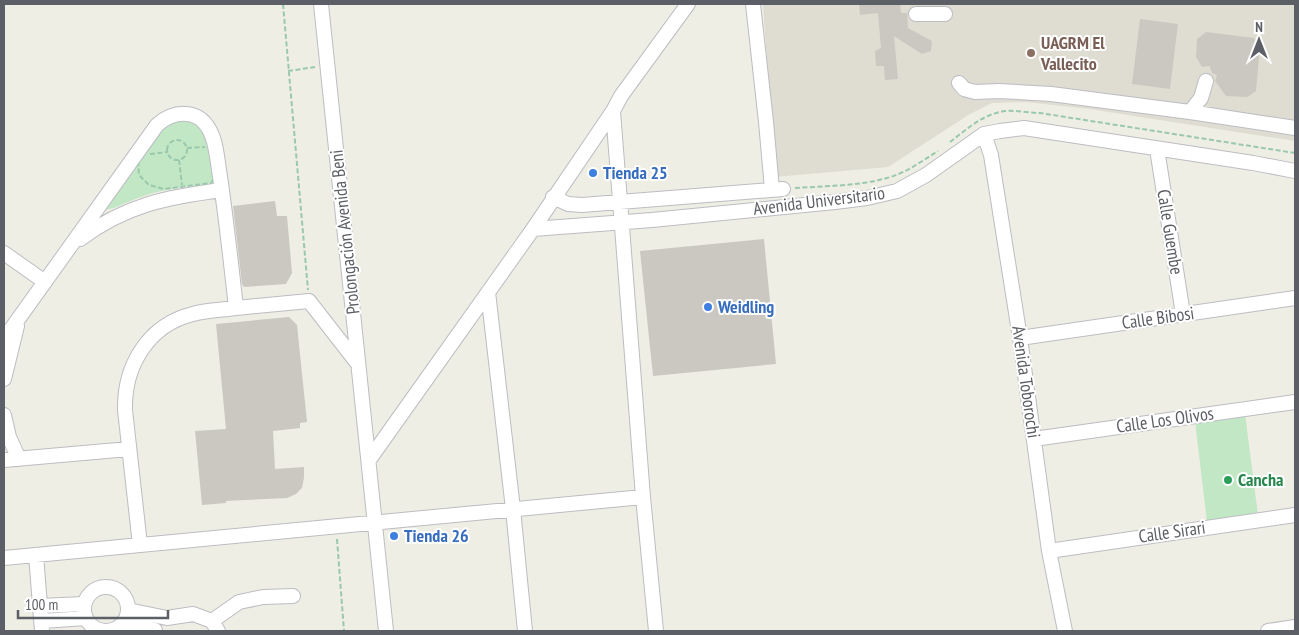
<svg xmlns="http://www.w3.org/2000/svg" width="1299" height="635" font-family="'PT Sans Narrow',sans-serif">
<rect width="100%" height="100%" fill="#efeee4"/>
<!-- education -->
<path fill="#dfddd2" d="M763,4H1295V141L1089,109L1026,102L992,103L970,114L888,167L775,177Z"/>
<!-- green -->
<path fill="#c1e7c5" d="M193,119L206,132L215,178L211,183C183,187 154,190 128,202C120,205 111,211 102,209L155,136L169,121Z
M1245,414L1258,515L1207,522L1195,421Z"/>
<!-- building -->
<path fill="#cac8c1" d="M859,4H900L901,13H907L908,28L932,41L931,51L922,54L894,36L898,79L885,80L884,66H876L875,51L881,48L878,13L860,15Z
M1140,19L1178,24L1170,89L1132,84Z
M1206,32L1254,38L1260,45L1256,91L1247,97L1226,96L1215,81L1217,75L1212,73L1210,66L1202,67L1196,57L1197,39Z
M275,201L277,216H287L292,273L286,284L244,287L242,284L233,206Z
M764,239L776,364L653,376L640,251Z
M289,317L297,325L307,422L300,423V428L273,431L275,469L304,467V478L302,488L296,494L287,498L226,501V503L202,505L195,431L226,429L216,324Z"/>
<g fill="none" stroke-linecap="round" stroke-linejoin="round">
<!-- minor casing -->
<g stroke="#bcbdc3" stroke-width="16">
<path id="minor" d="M321,4L386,631
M753,4L766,122L772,189
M916,14H945
M959,83L964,89L975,92L999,91L1051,94L1190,112L1201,98L1206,81
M613,111L643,497L656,631
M1190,112L1295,128
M984,134L991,155L1020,338L1049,551L1065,631
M1157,149L1183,314
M553,197L568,204L582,205L783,189
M533,229L652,220L835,202L867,198L897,191L926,175L984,134L1000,131L1024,128L1253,163L1295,171
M80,239C126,205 167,197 222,190
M4,253L45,282
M488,292L513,509L525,631
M236,308L309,301L358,364
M1020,338L1295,298
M4,339L157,125C173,111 197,108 209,129C216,141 217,157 219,170C226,216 231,262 236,308C222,310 207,310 193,314C148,325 124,366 125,410L140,545
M4,379L17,326
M4,415L9,437L19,459
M1034,439L1295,402
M4,460L129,449
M369,460L533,229L613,111L621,96L688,4
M1049,551L1295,515
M36,555L42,631
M4,558L643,497
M84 609a22 22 0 1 1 44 0a22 22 0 1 1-44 0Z
M40,606L84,604
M128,610L167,618L193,614L212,621L218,631
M42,621L86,618
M212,621L239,602L263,597L293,596
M123,622L155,630
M1268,631L1295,627"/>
</g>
<!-- path -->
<path stroke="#9ac8ac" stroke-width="2" stroke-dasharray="5 2.5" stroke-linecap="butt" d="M283,4L308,290
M288,71L315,67
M185,118C213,123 211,155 215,178L211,183L164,189L149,185L139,175L138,160L162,126L169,121Z
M167 150a10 10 0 1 1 20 0a10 10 0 1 1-20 0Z
M950,142C967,129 983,114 1005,111C1016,110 1029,113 1040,113L1295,153
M187,148L205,147
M150,154L168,152
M179,160L182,185
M795,188C825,186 859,186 887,178C906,173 922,161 938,151
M337,539L344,631"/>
<!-- minor -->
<use href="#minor" stroke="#fff" stroke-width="14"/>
</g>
<!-- markers -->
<circle fill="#8d6e63" stroke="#fff" stroke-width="2" cx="1031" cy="53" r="5"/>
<g fill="#3f7fe0" stroke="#fff" stroke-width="2">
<circle cx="593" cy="173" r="5"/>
<circle cx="708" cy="307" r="5"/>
<circle cx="394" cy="536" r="5"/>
</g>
<circle fill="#2e9e5b" stroke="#fff" stroke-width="2" cx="1228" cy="480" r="5"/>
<g text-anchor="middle" stroke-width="4" stroke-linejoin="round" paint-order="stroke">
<!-- education labels -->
<g font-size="18" font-weight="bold" fill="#785e54" stroke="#fff" text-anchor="start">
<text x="1041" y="49">UAGRM El<tspan x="1041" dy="21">Vallecito</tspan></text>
</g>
<!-- shop labels -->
<g font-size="18" font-weight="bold" fill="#366cbe" stroke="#fff" text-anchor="start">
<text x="603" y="179">Tienda 25</text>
<text x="718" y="313">Weidling</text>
<text x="404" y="542">Tienda 26</text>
</g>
<!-- street labels -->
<g font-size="18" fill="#5c5f65" stroke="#fff">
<text transform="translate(819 201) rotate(-7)" y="6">Avenida Universitario</text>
<text transform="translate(345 232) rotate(-96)" y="6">Prolongación Avenida Beni</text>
<text transform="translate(1170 232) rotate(81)" y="6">Calle Guembe</text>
<text transform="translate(1158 318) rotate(-8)" y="6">Calle Bibosi</text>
<text transform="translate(1026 382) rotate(82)" y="6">Avenida Toborochi</text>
<text transform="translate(1165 420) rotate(-8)" y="6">Calle Los Olivos</text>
<text transform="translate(1172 532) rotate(-8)" y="6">Calle Sirari</text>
</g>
<!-- leisure labels -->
<g font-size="18" font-weight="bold" fill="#27864d" stroke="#fff" text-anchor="start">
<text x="1238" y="486">Cancha</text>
</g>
</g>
<!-- border -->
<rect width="1299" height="635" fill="none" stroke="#5c5f65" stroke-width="10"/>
<!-- north arrow -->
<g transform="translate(1259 40)" stroke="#ffffff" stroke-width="4" paint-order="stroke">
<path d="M0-4L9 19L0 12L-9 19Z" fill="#5c5f65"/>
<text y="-8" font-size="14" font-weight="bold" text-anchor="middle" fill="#5c5f65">N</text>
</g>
<!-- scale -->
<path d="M18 610v8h150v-8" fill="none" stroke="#5c5f65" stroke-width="2.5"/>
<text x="25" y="610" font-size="15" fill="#5c5f65" stroke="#ffffff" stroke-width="4" paint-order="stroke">100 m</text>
</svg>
